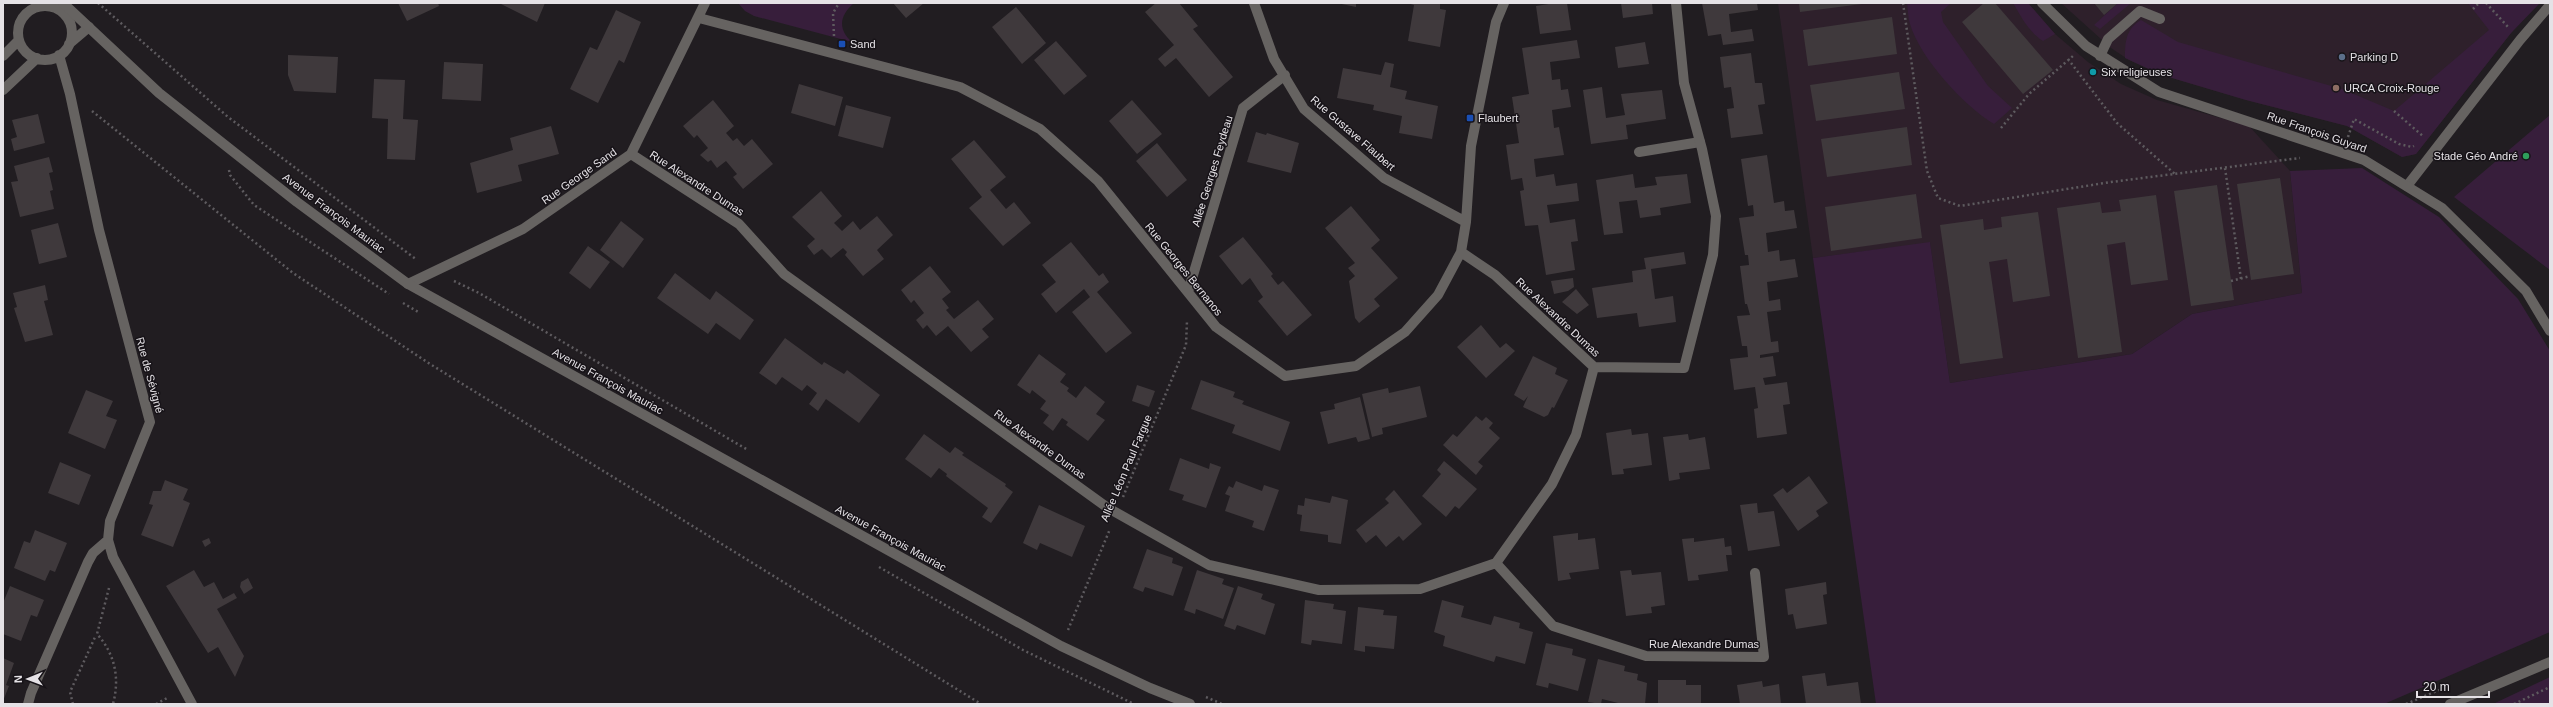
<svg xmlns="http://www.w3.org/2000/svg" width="2553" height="707" font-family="Arial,sans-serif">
<rect width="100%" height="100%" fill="#211d21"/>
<!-- education -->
<path fill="#2e202b" d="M1778,3H2028L2055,34L2088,62L2121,84L2157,100L2249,126L2290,171L2302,293L2192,314L2132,354L1950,383L1930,243L1813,258Z
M2061,3H2539L2511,33L2416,154L2402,157L2347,126L2246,100L2162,75L2129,60L2111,48Z"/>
<!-- green -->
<path fill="#371e3b" d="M738,3H854C840,15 837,29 852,42L754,16L745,11Z
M1907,3H1951L1941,12L1943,22L1988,86L2012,108L1994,124C1964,106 1920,58 1910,24C1908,18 1908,10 1907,3Z
M2013,3H2028L2055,34L2043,41C2028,31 2022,18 2013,3Z
M2118,3H2131L2100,29L2094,25Z
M2468,3L2539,4L2511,33L2416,154L2402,157L2347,126L2246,100L2162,75L2125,58C2125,41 2126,29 2141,20L2178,42L2342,89L2394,111L2489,30Z
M2550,115V270L2454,197Z
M2362,168L2439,217L2518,299L2550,351V632L2384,704H1876L1813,258L1930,242L1950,383L2132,354L2192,314L2302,293L2290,171Z
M2550,677V704H2493Z"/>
<!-- building -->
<path fill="#3f393c" d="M398,3H438L439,6L407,21Z
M499,3H545L537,22Z
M893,3H924L906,18Z
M1156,3H1179L1198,26L1193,29L1233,77L1209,97L1176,58L1165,67L1158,59L1174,45L1145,12Z
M1337,3H1356V7Z
M1407,3H1440V9L1446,10L1440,47L1408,41L1414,5Z
M1555,3H1567L1571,30L1540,34L1536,6Z
M1621,3H1652L1653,14L1623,18Z
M1702,3H1757L1758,10L1729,14L1731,32L1752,29L1754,41L1723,45L1721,34L1708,36Z
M1799,3H1862V4L1800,12Z
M1984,3H1995L2053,70L2023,94L1962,22Z
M2094,3H2118L2104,15Z
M1016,7L1046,43L1022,64L992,27Z
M616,10L641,22L624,63L619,60L598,103L570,89L590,47L597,50Z
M1892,17L1897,54L1808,66L1803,30Z
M1577,40L1580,58L1550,62L1552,80L1560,79L1561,90L1568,89L1571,107L1552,110L1554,128L1559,127L1564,155L1534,159L1536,177L1554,174L1556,186L1577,183L1579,201L1547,205L1550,223L1575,219L1578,241L1571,242L1575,270L1546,275L1538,225L1525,226L1520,191L1524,190L1522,178L1511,180L1506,145L1519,143L1512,97L1529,94L1522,48Z
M1056,41L1087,76L1064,95L1034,60Z
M1645,42L1649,64L1618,68L1615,47Z
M1751,53L1755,83H1762L1765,104L1758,105L1763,134L1731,138L1727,109L1734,108L1731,87L1724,88L1720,57Z
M288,55L338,57L336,93L294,91L288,75Z
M444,62L483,64L481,101L442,99Z
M1385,62L1394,64L1390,87L1407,91L1405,99L1438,106L1432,139L1399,133L1402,116L1373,110L1374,105L1337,98L1343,68L1381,75Z
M1899,72L1905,109L1816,121L1810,85Z
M374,79L405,80L403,119L418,120L415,160L387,159L388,119L372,118Z
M799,84L843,97L835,126L791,113Z
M1602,87L1606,118L1625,115L1621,94L1662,90L1666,119L1626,125L1628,139L1591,144L1583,90Z
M713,100L734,126L726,133L733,141L737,138L744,146L752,139L773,164L743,189L733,177L737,174L726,161L717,168L711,160L708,162L700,155L708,148L697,135L694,138L683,126Z
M1132,100L1162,134L1137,154L1109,121Z
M846,105L891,117L883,148L838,136Z
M38,114L45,143L14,151L11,139L17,137L12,120Z
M551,126L559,154L518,165L522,181L477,193L470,163L513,150L510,138Z
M1907,127L1912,165L1827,177L1821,139Z
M1256,132L1266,135L1267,133L1299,143L1291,173L1247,162Z
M974,140L1006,177L990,190L1006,209L1014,202L1031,223L1003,246L969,208L982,197L951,159Z
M1157,143L1187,180L1167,197L1136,161Z
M1767,155L1774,203L1784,201L1785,211L1794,210L1797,228L1766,233L1768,252L1779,250L1780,261L1795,259L1798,277L1767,282L1769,301L1780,299L1781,310L1767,312L1771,342L1778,341L1779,352L1760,355V358L1773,356L1776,376L1763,378L1765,385L1787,382L1790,404L1783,405L1787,434L1757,438L1754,409L1758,408L1755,387L1734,390L1730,359L1748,357L1747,346H1742L1737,316L1750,315L1747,304H1745L1740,266L1749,265L1748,255H1745L1739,218L1754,216L1753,205L1748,206L1741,159Z
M49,157L53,172L49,173L53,190L50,191L54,209L20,217L11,182L18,181L14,166Z
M1633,174L1635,188L1657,185L1655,177L1687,174L1691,203L1660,208L1661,215L1640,218L1637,200L1619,202L1623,233L1604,235L1596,180Z
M2280,178L2294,274L2251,280L2237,184Z
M2217,185L2234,300L2191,306L2174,191Z
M821,191L842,216L834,223L842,231L853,221L860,230L877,216L893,235L877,250L884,259L863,276L845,255L847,252L843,248L831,258L822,249L814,255L807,246L815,239L792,217Z
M1916,194L1922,238L1831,251L1825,207Z
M2156,195L2168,280L2131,285L2125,242L2107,245L2122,352L2078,358L2057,208L2100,202L2102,213L2121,211L2119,200Z
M1351,206L1380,240L1371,248L1398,278L1374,299L1380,306L1359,323L1355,318L1349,281L1355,276L1348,268L1355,263L1325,228Z
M2038,212L2050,296L2013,302L2007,259L1989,262L2003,358L1960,364L1940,225L1983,219L1984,230L2002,227L2001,217Z
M621,221L644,239L623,268L600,250Z
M58,223L67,257L39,264L31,230Z
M1243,237L1273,274L1271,276L1278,285L1283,281L1312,315L1287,336L1258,301L1263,297L1250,278L1242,285L1219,256Z
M1071,242L1099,276L1103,273L1109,282L1097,292L1132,333L1106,353L1072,312L1090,297L1084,289L1056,313L1041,294L1056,282L1042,265Z
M588,246L610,262L590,289L569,273Z
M1684,252L1686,264L1651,269L1655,299L1673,296L1676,322L1639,327L1637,313L1597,318L1592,288L1633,282L1632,271L1646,269L1644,258Z
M930,266L951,292L942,299L949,308L946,310L954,319L978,300L994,319L982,329L989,337L971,352L948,326L936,336L927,325L923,329L916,320L924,313L914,300L911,303L901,290Z
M675,273L710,300L716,291L754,320L740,340L716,323L708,334L657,298Z
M1573,278L1574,287L1568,291L1554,294L1551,281Z
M45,285L48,300L44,301L53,335L25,342L14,308L17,307L13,293Z
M1576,289L1589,305L1577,314L1562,302Z
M1481,325L1500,348L1506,343L1515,351L1486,378L1457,347Z
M785,338L822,365L824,362L844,374L847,370L880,395L859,423L826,399L818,411L809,404L817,393L807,385L802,391L782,377L776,385L759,373Z
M1039,354L1066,374L1060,382L1069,388L1067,391L1076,398L1085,386L1105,402L1096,414L1105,420L1088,441L1066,425L1068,422L1062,418L1053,431L1043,423L1049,415L1040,409L1046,401L1032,390L1030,394L1017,385Z
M1533,356L1557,368L1555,374L1568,380L1554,408L1552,407L1548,415L1544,417L1523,407L1528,396L1524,401L1514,395Z
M1201,380L1235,392L1233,397L1244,401L1242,404L1290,422L1280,451L1232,433L1235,425L1191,409Z
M1137,385L1155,391L1149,407L1132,401Z
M1420,386L1427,417L1382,428L1383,434L1372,437L1362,394L1388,388L1389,393Z
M86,390L113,401L106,416L117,420L105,449L68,433Z
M1360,397L1370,439L1358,442L1356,437L1328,444L1320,412L1335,409L1334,404Z
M1476,416L1482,421L1486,417L1493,423L1489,428L1500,438L1478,462L1483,466L1476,475L1443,445L1453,434L1457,437Z
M1631,429L1632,435L1648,433L1652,465L1623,469L1624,474L1612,475L1606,433Z
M924,434L950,453L955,447L964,453L962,455L1006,484L1005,486L1013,492L991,523L982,517L988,508L946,476L947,474L939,468L931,478L905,459Z
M1688,434L1689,440L1705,437L1710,469L1679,473L1680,479L1669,481L1663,437Z
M1180,458L1209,469L1210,463L1221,467L1206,508L1182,500L1184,495L1169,490Z
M1444,461L1477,489L1459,509L1455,506L1446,517L1422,496L1441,474L1437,470Z
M60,462L91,475L79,505L48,493Z
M1809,476L1828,503L1816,511L1819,516L1798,531L1773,495L1783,488L1787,493Z
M165,480L188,489L183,500L190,503L173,547L141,535L153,505L149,504L153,491H161Z
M1236,481L1262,491L1264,485L1279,490L1264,531L1252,527L1254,521L1225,511L1230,496L1225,494L1229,486L1233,488Z
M1394,490L1422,524L1403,541L1399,536L1386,547L1376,535L1366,543L1356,530L1389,503L1385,499Z
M1332,496L1348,500L1341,544L1328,542V535L1300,531L1302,515L1297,514L1298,505L1304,506L1305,498L1330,503Z
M1757,503L1758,513L1774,511L1780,546L1748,551L1740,505Z
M1039,505L1085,526L1072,557L1040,543L1037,550L1023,543Z
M35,530L67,543L55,572L50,570L45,581L14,568L24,541L30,543Z
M1578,533V540L1595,538L1599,569L1569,573L1571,579L1558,581L1553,536Z
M209,538L211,543L205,547L202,541Z
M1694,538V542L1724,538L1725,547L1731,546L1732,555H1726L1728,571L1698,575L1699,580L1688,581L1682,539Z
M1147,549L1173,558L1172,563L1183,567L1173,596L1145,587L1143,592L1133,588Z
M194,570L204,587L214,582L223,599L234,593L237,598L217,609L244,656L235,677L218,647L208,653L166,586Z
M1197,570L1224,579L1222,584L1234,588L1223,619L1196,609L1195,614L1184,610Z
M1631,570L1632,575L1661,572L1665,605L1651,607L1652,613L1626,616L1620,571Z
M248,578L253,588L244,594L240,587L241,582Z
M1826,582L1827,594L1823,595L1827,624L1796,629L1793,614L1788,615L1785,589Z
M10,586L44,600L37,617L31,615L21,641L3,634V603Z
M1238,586L1263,594L1261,599L1275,604L1265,635L1237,625L1235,630L1224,626Z
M1305,600L1334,604L1333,609L1346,611L1342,644L1312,640L1311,645L1301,643Z
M1442,600L1464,606L1461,617L1491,625L1494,616L1520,623L1519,628L1533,632L1525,664L1496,656L1494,662L1443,646L1445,636L1434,632Z
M1358,607L1384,610L1383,615L1397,616L1394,649L1365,646V652L1354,650Z
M1546,643L1573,649L1572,655L1586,659L1578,691L1549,683L1548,688L1536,685Z
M3,658L14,663L6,685L9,686L3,701Z
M1598,659L1625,666L1624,671L1638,674L1637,680L1647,683L1645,704H1622L1602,699L1601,704L1588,702Z
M1825,673L1827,686L1858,682L1861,704H1806L1802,676Z
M1658,680H1686V685H1701V704H1658Z
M1762,681L1763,687L1779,684L1781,704H1740L1737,685Z"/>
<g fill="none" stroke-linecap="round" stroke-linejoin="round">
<!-- path -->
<path stroke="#5e5b5f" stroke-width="2.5" stroke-dasharray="2 3" stroke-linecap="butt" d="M98,3L228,117L417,260
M1903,3L1927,171L1938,198L1960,206L2111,182L2300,158
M2486,3L2509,28
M2473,9L2479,3
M834,36L833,13L839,3
M2068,59L2117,123L2175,174
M92,111L293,273L430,364L981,704
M2394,111L2424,137
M2001,128L2029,94L2073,56
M2348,137L2354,119L2399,144L2412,147L2414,146
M2225,168L2241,279
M229,170L230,175L254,205L389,294
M454,281L479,293L748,450
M2231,281L2250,276
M403,303L420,313
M1123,497L1186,345L1187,321
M879,567L1023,650L1134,704
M109,588L97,634C115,654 120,678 113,704
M1068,630L1110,529
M1206,697L1222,704
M73,704L70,692L96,635
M156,704L169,697
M2406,704L2439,690
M2514,704L2550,687"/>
<!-- service -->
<path stroke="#666361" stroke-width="10" d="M2100,56L2108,39L2140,11L2160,19
M1639,152L1700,142
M2407,186L2520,40L2550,5"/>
<!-- minor -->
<path stroke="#666361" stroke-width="10" d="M1254,3L1274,59L1304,109L1384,178L1466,222
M2042,3L2086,46L2159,92L2364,160L2442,208L2526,291L2550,331
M18 33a27 27 0 1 1 54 0a27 27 0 1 1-54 0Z
M699,18L960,87L1040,129L1098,181L1216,327L1285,376L1356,366L1405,332L1438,295L1461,252L1466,222L1471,146L1496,22L1504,3
M69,44L89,27
M59,55L70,94L99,230L150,422L110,521L108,540L113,557L192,704
M3,56L19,40
M3,90L37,58
M631,154L739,224L784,274L1108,508L1209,565L1319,590L1420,589L1496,563L1552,484L1576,435L1594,367L1495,275L1461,252
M408,284L523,229L631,154L705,3
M1188,292L1243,108L1285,75
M1594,367L1684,368L1713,255L1716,216L1702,149L1684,83L1676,3
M1496,563L1553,626L1646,656L1764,657L1755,573
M28,704L31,693L88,562L93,553L108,540"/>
<!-- tertiary -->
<path stroke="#666361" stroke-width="10" d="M63,3L159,93L297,202L408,284L1061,646L1150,688L1190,704
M2450,704L2550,662"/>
</g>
<!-- markers -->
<g fill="#1a4fb4" stroke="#171318" stroke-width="1.5">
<rect x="838" y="40" width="8" height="8" rx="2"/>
<rect x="1466" y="114" width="8" height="8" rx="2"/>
</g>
<circle fill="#5c6f8a" stroke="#171318" stroke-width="1.5" cx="2342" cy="57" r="4"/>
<circle fill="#0f9aa8" stroke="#171318" stroke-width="1.5" cx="2093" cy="72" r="4"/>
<circle fill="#8d6e63" stroke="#171318" stroke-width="1.5" cx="2336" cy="88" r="4"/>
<circle fill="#2e9e5b" stroke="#171318" stroke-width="1.5" cx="2526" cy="156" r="4"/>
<g text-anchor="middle" stroke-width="3" stroke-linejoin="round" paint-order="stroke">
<!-- poi labels -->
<g font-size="11" fill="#e5e2e6" stroke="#171318" text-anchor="start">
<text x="850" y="48">Sand</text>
<text x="2350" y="61">Parking D</text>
<text x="2101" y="76">Six religieuses</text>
<text x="2344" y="92">URCA Croix-Rouge</text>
<text x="1478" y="122">Flaubert</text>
<text x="2518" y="160" text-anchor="end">Stade Géo André</text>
</g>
<!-- street labels -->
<g font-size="11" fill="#e5e2e6" stroke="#171318">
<text transform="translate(2317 132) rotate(19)" y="4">Rue François Guyard</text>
<text transform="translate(1353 133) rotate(41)" y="4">Rue Gustave Flaubert</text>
<text transform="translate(1212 171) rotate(-73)" y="4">Allée Georges Feydeau</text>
<text transform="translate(579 176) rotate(-35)" y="4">Rue George Sand</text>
<text transform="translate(697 183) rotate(33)" y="4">Rue Alexandre Dumas</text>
<text transform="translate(334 213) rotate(37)" y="4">Avenue François Mauriac</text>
<text transform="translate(1184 269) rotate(51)" y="4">Rue Georges Bernanos</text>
<text transform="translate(1558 317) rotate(43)" y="4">Rue Alexandre Dumas</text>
<text transform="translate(150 375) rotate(75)" y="4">Rue de Sévigné</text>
<text transform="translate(608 381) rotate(29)" y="4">Avenue François Mauriac</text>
<text transform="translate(1040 444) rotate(36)" y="4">Rue Alexandre Dumas</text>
<text transform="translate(1126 468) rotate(-67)" y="4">Allée Léon Paul Fargue</text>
<text transform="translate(891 538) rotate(29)" y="4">Avenue François Mauriac</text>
<text x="1704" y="648">Rue Alexandre Dumas</text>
</g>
</g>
<!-- border -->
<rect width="2553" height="707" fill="none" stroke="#e5e2e6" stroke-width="8"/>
<!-- north arrow -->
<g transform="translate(28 679) rotate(269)" stroke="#171318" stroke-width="3" paint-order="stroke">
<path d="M0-3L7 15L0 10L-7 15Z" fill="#e5e2e6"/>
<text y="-6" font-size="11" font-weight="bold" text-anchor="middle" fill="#e5e2e6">N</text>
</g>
<!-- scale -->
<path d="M2417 691v6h72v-6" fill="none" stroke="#e5e2e6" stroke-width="2"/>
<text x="2423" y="691" font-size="12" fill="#e5e2e6" stroke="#171318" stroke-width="3" paint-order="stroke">20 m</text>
</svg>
